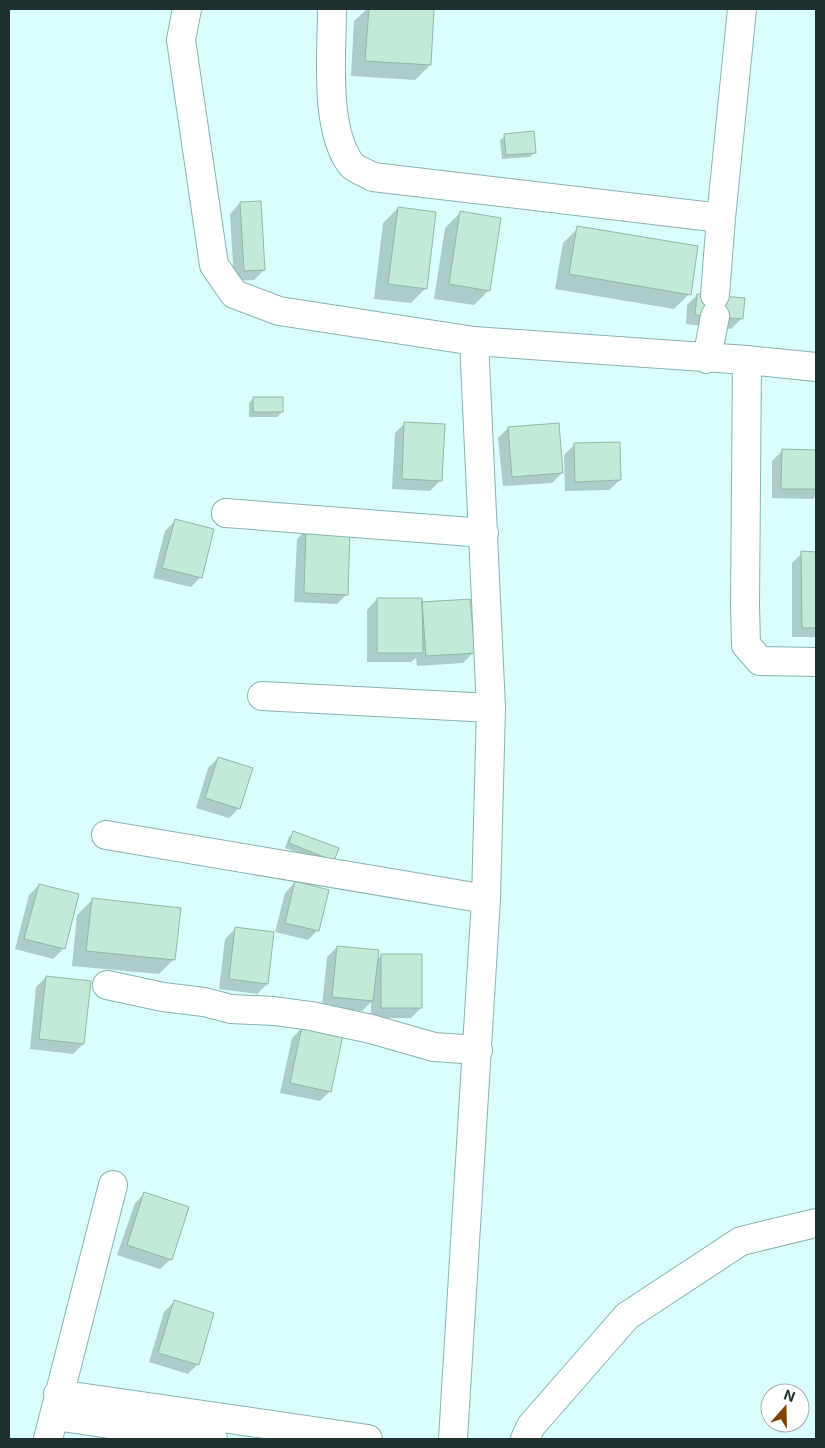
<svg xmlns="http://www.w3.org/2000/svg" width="825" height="1448" font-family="Inter,sans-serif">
<rect width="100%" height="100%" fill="#d9fefb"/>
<!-- shadow -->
<path fill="#0003" d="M367,9L433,10L430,65L415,80L351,76L354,21Z
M505,136L535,152L530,157L502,159L500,140Z
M240,203L264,270L254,280L234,281L230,214Z
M398,208L426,288L411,303L374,299L383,223Z
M460,213L489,290L474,305L434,299L445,228Z
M578,228L689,294L674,309L555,289L563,243Z
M697,295L742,318L731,329L686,324L687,305Z
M254,398L282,412L277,417H249V403Z
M405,423L443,425L440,481L430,491L392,489L395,433Z
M508,428L562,473L552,483L503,486L498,438Z
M574,445L620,480L609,490L565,491L564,455Z
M782,451H816V496L813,499L772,498V461Z
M175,521L201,577L191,587L153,578L165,531Z
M307,529L347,594L337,604L294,602L297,539Z
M802,553H816V637H792V563Z
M377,599L421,604L469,600L473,653L463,663L417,666L416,658L411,662H367V610Z
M218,758L239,808L229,818L196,808L208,768Z
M294,832L338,849L329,865L285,848L289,837Z
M295,882L318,930L308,940L275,932L285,893Z
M39,885L77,895L63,949L53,959L15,949L29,895Z
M92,900L174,959L159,974L72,966L77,915Z
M235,929L267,984L257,994L219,989L225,939Z
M337,947L376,960L381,956L421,1008L411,1018H371V1002L362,1011L322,1007L327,957Z
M46,977L83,1044L73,1054L30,1049L36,987Z
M302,1028L330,1091L320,1101L280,1093L292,1038Z
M145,1193L171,1259L160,1269L117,1255L135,1203Z
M174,1302L198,1364L188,1374L149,1362L164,1312Z"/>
<!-- building -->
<path fill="#c3ead7" stroke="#92b8a6" d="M369,9H434L431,65L365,61Z
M534,131L536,153L506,155L504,134Z
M261,201L265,270L244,271L240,202Z
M398,207L436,212L427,289L388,284Z
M460,211L501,218L490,291L449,284Z
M577,226L698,246L691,295L569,274Z
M697,294L745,298L743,319L695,315Z
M253,397H283V412H253Z
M404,422L445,424L442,481L402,479Z
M559,423L563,473L512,477L508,427Z
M620,442L621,480L575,482L574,443Z
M782,449L816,450V489H781Z
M175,519L214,529L202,578L162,568Z
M306,528L350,530L348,595L304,593Z
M801,551L816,552V628H802Z
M377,598H422L423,653H377Z
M470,599L475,653L426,656L422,602Z
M218,757L253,768L240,809L205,798Z
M293,831L339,848L334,861L289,843Z
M295,881L329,890L319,931L285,923Z
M39,884L79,894L65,949L24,939Z
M92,898L181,908L175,960L86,951Z
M235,927L274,932L268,984L229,979Z
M337,946L379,950L373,1001L332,997Z
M381,954H422V1008H381Z
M46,976L91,981L84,1044L39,1039Z
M302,1026L343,1035L331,1092L290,1083Z
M144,1192L189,1207L172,1260L127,1245Z
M174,1300L214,1313L199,1365L158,1353Z"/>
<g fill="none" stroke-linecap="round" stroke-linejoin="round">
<!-- street casing -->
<g stroke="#87b4b2" stroke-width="30">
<path id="street" d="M187,9L181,40L214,265L234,294L279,311L474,341
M332,9C332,52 324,126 350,163C354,169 366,173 373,177L721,218
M715,295L721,218L742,9
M707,359L715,316
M747,360L745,606L746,645L760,661L816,662
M226,513L484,533
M262,696L491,708
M106,835L486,899
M107,985L163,997L204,1002L231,1009L274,1011L311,1016L371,1029L434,1047L478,1050
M58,1394L368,1439
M55,1416L213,1439
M48,1439L113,1185
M453,1439L486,899L491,708L474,341L747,360L816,367
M525,1439L531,1426L627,1316L741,1241L816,1223"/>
</g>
<!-- street -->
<use href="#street" stroke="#fff" stroke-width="28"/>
</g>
<!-- border -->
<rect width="825" height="1448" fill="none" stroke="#1e302f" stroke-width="20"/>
<!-- north arrow -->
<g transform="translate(785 1408) rotate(20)"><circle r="24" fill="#ffffff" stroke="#a5acac"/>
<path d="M0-4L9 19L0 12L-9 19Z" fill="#814302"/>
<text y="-8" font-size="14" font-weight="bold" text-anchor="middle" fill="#1e302f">N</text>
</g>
</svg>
